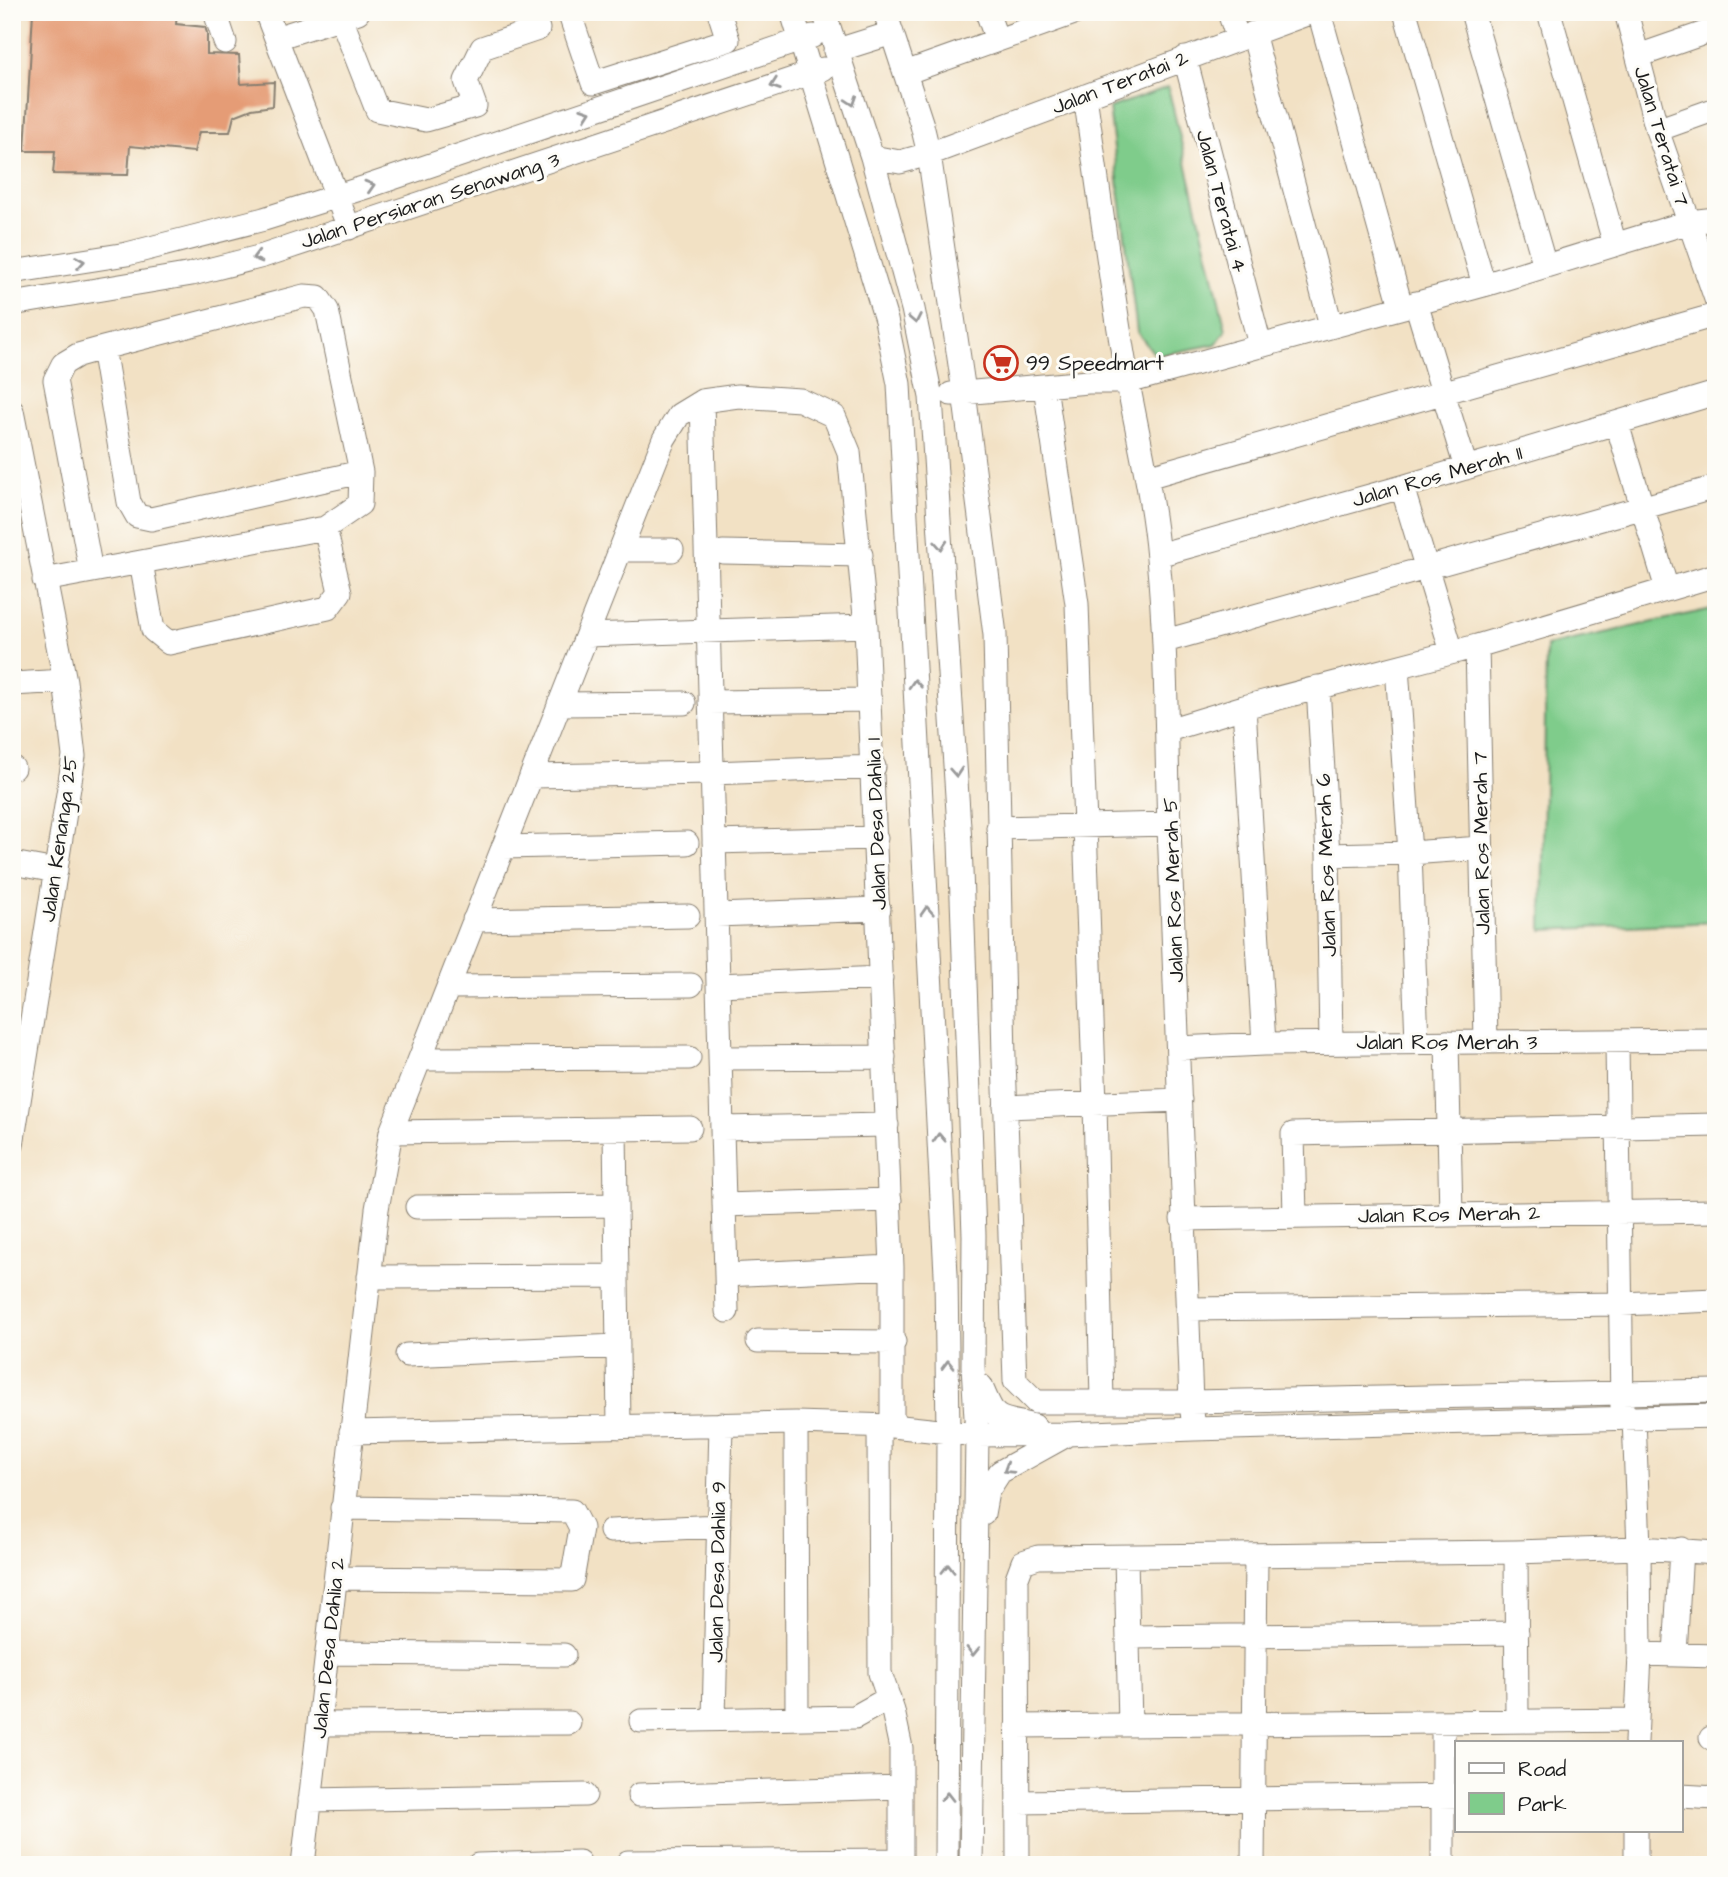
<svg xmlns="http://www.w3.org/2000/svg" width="1728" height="1877" font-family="'Architects Daughter',sans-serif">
<rect width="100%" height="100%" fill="#fdfcf7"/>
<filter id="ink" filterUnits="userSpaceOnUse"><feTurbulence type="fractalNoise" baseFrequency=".0143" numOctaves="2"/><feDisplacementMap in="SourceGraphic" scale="14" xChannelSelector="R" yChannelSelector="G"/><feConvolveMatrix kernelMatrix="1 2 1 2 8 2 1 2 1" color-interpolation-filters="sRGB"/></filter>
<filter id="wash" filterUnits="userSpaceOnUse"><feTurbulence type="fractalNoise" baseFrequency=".00686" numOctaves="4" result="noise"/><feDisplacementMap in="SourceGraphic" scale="28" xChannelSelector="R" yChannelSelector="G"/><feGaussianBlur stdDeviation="1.57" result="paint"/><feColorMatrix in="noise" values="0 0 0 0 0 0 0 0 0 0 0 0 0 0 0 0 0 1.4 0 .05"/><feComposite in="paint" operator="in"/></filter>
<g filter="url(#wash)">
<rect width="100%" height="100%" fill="#f2e1c4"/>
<!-- green -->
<path fill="#7fcc8b" stroke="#4e7454" stroke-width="2" d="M1168,87L1226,330L1216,344L1156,356L1137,332L1109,108Z
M1716,608V922L1542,930L1546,646Z"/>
<g id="blocks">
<!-- building -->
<path fill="#e59c76" d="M33,12H177L176,24L205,27L207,33V54L239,55L241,84L274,82L273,106L252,109L234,116L230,132H199L194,152L130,146L128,175L53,174L55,151H25Z"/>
</g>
</g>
<g filter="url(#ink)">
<use href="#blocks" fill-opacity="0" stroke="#877e70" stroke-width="2"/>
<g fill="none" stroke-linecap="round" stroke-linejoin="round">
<!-- minor casing -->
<g stroke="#877e70" stroke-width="25">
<path id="minor" d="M215,12L225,42
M266,12L349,228
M569,12L593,83L728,40L719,12
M792,12L886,320L899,384L946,1274L948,1434L946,1865
M824,12L872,157L913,309L931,397L960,842L974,1235L973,1366L977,1435L971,1865
M885,12L922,125L929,154L964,392L995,635L1004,1059L1015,1381L1036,1402H1191L1194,1429
M987,12L997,40
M1229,12L1238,39
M1319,12L1401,306
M1405,12L1484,285
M1472,12L1545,266
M1549,12L1615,245
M1626,12L1657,130L1716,299
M341,18L377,110L426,120L475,106L466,81L482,48L538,29L532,12
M1253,33L1331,325
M276,38L358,12
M835,51L892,33
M1638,56L1716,29
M1185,58L1260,345
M905,73L1077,12
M1085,96C1099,191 1111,288 1128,383C1139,441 1153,499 1158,558C1167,648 1166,738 1169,828C1177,1019 1183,1210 1191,1402L1716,1391
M1657,130L1716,109
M872,157L900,162L929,154L1312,12
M12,272L127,254L264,219L366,187L813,36
M1416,303L1466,468
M12,304L192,274L263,256L823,69
M103,348L129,502L137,516L151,519L361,472
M1045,386L1077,604L1095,1104L1102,1401
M951,394L1088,382H1128L1484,285L1689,222L1716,219
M702,401L727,1311
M12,411L65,681L74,756L12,1145
M1617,424L1667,589
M1147,477L1716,315
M1402,487L1452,652
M620,550H672
M723,552L861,555
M1158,555L1402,487L1716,393
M91,571L55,380L63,364L78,355L103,348L304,296L318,297L327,310L361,472L360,504L325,528L141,562
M44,580L141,562L153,630L169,643L328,608L340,592L325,528
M587,635L866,626
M1165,641L1716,487
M1477,646L1486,1041
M1397,667L1410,853L1417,1042
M12,684L65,681
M1318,687L1328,855L1331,1043
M710,702L870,700
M559,704L684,703
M1244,707L1264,1044
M1168,730L1244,707L1477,646L1716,575
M12,768H13
M531,776L712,773L874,767
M998,828L1169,824
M714,842L876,838
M503,847L687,843
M1328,855L1410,853L1481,848
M12,863L56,871
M716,915L879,909
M474,920L688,916
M718,985L881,978
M448,987L691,985
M1447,1042L1451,1214
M1617,1042L1622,1407
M1179,1048L1264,1044L1716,1040
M720,1058L884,1057
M420,1059L689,1058
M1005,1107L1180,1100
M722,1128L887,1125
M615,1129L619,1427
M391,1132L690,1128
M724,1205L890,1200
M417,1207L616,1205
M1295,1217L1293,1134L1716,1125
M1182,1219L1716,1211
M726,1275L892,1267
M369,1277L617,1276
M1187,1309L1621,1304L1716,1300
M758,1341L894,1342
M407,1355L618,1346
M981,1386C996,1423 995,1417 1034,1426
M1634,1418L1639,1548L1640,1654L1636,1742
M796,1423L797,1718
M879,1427L880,1673L893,1711L901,1748V1865
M351,1432L796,1423L892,1426L977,1435L1067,1434L1194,1429L1716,1416
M983,1514L987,1492L1000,1472L1065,1436
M611,1531L719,1526
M1516,1552L1517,1721
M1126,1557L1130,1725
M337,1578L572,1580L581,1528L572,1511L342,1508
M1129,1637L1517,1633
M328,1653L564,1655
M1640,1654L1716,1656
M1675,1655L1681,1549
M714,1719L721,1424
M641,1721L855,1717L889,1698
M320,1724L569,1723
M1017,1726L1636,1720
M1711,1738H1716
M639,1795L901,1787
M1681,1796L1716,1798
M310,1800L585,1795
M1018,1802L1457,1796
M1636,1830V1865
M628,1862L901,1860
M303,1865L377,1209L391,1132L664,439L679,415L702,401L738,396L800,400L834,416L849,452L866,626L892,1267V1426
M478,1865L579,1862
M1018,1865L1017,1578L1023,1562L1038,1557L1516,1552L1639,1548L1716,1553
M1253,1865L1256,1555
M1443,1865V1722"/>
</g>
<!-- minor -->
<use href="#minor" stroke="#fff" stroke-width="23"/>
</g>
<!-- one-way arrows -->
<defs><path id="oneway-chevron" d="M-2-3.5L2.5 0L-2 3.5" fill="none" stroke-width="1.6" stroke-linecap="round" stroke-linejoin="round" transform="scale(1.75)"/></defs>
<g stroke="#999">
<use href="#oneway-chevron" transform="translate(775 85) rotate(161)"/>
<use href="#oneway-chevron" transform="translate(852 101) rotate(71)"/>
<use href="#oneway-chevron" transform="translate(586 113) rotate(-19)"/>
<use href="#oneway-chevron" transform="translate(370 186) rotate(-17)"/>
<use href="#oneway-chevron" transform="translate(257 257) rotate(165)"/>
<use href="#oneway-chevron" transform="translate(80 262) rotate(-9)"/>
<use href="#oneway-chevron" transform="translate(915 319) rotate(79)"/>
<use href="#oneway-chevron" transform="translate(941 545) rotate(86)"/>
<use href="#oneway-chevron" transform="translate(915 684) rotate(-93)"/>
<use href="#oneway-chevron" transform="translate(956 772) rotate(86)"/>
<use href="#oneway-chevron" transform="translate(927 911) rotate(-93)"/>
<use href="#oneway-chevron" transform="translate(939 1138) rotate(-93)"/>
<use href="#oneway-chevron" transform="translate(948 1365) rotate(-91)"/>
<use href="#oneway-chevron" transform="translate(1008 1469) rotate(148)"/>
<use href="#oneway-chevron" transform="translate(948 1569) rotate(-90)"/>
<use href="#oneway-chevron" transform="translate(973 1651) rotate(91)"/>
<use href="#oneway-chevron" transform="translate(947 1797) rotate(-90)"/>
</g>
</g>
<!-- icons -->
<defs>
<g id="supermarket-ring" transform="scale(1.75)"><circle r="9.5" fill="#fdfcf7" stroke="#c8321e" stroke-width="1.5"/><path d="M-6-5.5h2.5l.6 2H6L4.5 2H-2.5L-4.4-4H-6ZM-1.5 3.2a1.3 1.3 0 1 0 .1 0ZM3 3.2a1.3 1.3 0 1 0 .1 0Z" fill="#c8321e"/></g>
</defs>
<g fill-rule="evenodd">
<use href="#supermarket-ring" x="1001" y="363"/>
</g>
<g text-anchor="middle" stroke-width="6" stroke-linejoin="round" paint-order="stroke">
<!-- street labels -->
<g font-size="21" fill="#1c1c1c" stroke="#fdfcf7">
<text transform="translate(1120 82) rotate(-21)" y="7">Jalan Teratai 2</text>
<text transform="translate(1662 136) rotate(73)" y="7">Jalan Teratai 7</text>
<text transform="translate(430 200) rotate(-18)" y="7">Jalan Persiaran Senawang 3</text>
<text transform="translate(1222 201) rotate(75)" y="7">Jalan Teratai 4</text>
<text transform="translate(1437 476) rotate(-16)" y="7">Jalan Ros Merah 11</text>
<text transform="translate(876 824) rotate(-92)" y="7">Jalan Desa Dahlia 1</text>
<text transform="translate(59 839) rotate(-82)" y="7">Jalan Kenanga 25</text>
<text transform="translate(1481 843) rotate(-91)" y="7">Jalan Ros Merah 7</text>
<text transform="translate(1326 865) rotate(-92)" y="7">Jalan Ros Merah 6</text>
<text transform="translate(1173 890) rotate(-92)" y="7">Jalan Ros Merah 5</text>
<text x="1447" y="1049">Jalan Ros Merah 3</text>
<text transform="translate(1449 1214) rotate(-1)" y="7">Jalan Ros Merah 2</text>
<text transform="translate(717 1572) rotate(-89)" y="7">Jalan Desa Dahlia 9</text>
<text transform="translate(328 1648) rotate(-84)" y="7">Jalan Desa Dahlia 2</text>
</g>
<!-- poi labels -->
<g font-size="21" fill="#1c1c1c" stroke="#fdfcf7" text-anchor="start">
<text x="1026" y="370">99 Speedmart</text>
</g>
</g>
<!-- margin -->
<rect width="1728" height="1877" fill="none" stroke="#fdfcf7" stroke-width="42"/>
<!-- legend -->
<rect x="1455" y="1741" width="228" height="91" fill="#fdfcf7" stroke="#a3a29f" stroke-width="2"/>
<rect x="1469" y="1763" width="35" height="10" fill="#ffffff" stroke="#a3a29f" stroke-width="2"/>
<text x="1518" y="1776" font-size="21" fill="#1c1c1c">Road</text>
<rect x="1469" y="1793" width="35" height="21" fill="#7fcc8b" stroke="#a3a29f" stroke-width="2"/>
<text x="1518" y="1811" font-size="21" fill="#1c1c1c">Park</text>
</svg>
